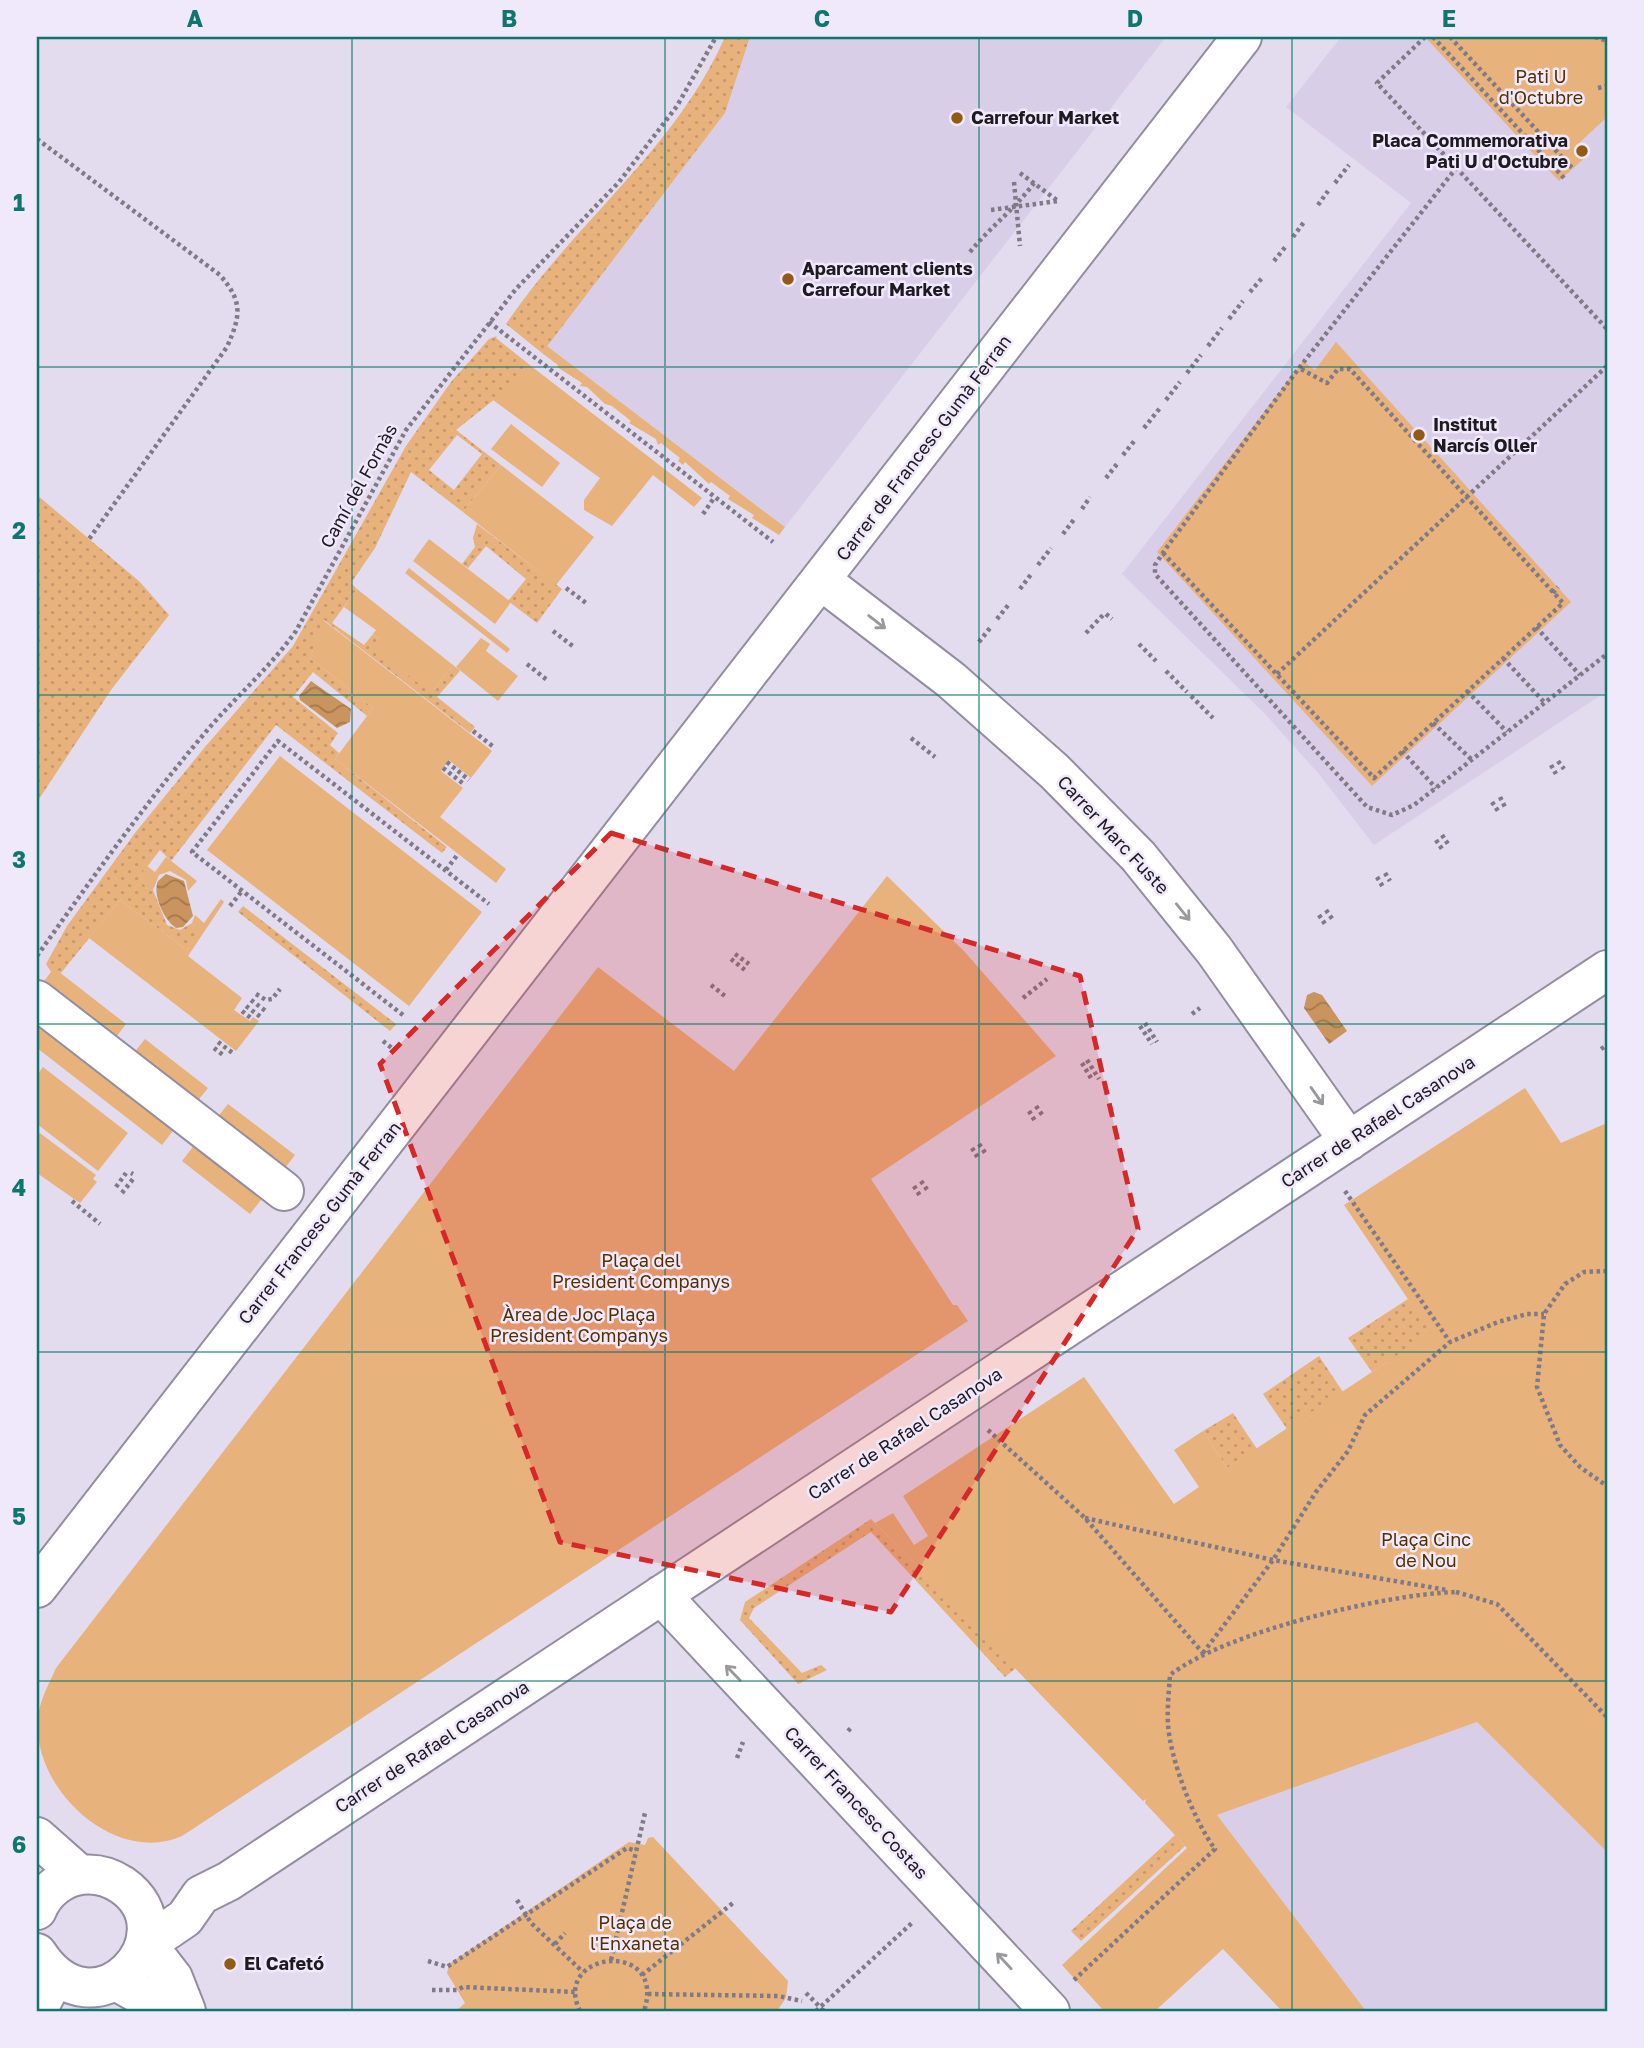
<svg xmlns="http://www.w3.org/2000/svg" width="1644" height="2048" font-family="'Golos Text',sans-serif">
<defs>
<pattern id="grass-dots" width="8" height="8" patternUnits="userSpaceOnUse" patternTransform="scale(1.75)"><rect width="8" height="8" fill="#e7b27c"/><path d="M2 2h.1M6 6h.1" fill="none" stroke="#c6986b" stroke-width="1.8" stroke-linecap="round"/></pattern>
<pattern id="water-waves" width="16" height="10" patternUnits="userSpaceOnUse" patternTransform="scale(1.75)"><rect width="16" height="10" fill="#c9945d"/><path d="M0 5q4-4 8 0t8 0" fill="none" stroke="#a3784c"/></pattern>
</defs>
<rect width="100%" height="100%" fill="#e3dbee"/>
<!-- built -->
<path fill="#d9cee8" d="M750,37H1166L785,527L547,346L725,113Z
M1341,37H1607V691L1374,845L1318,773L1266,715L1122,574L1411,203L1286,107Z
M1477,1722L1607,1852V2011H1366L1217,1815Z"/>
<!-- grass -->
<path fill="url(#grass-dots)" fill-rule="evenodd" d="M725,37H750L725,113L542,353L506,324C574,223 675,150 725,37Z
M497,336L496,338L531,366L524,376L456,430L501,465L463,512L411,472L375,548L351,583L357,589L332,623L364,645L373,634L434,689L453,665L460,671L437,697L475,727L470,733L324,620L310,658L373,708L367,716L313,672L293,697L338,733L330,745L339,753L335,759L447,847L442,853L276,725L171,861L160,850L140,876L146,888L153,890L167,925L180,930L192,923L200,930L187,950L120,900L61,973L54,969L51,972L46,964L67,926L135,833L205,747L293,646L406,446L451,382L489,339ZM457,435L482,454L454,490L429,470Z
M37,495L140,582L169,615L111,690L37,802Z
M477,524L562,589L537,623L508,601L526,579L486,546L468,568L462,564L475,547L473,538Z
M243,906L396,1024L390,1031L238,912Z
M1408,1299L1432,1333L1372,1372L1348,1338Z
M1319,1356L1343,1392L1287,1429L1263,1394Z
M1233,1413L1257,1449L1227,1468L1203,1431Z
M871,1519L1016,1668L1005,1677L871,1532L754,1608L749,1618L802,1673L821,1665L827,1670L798,1684L740,1620L745,1602Z
M1175,1835L1185,1846L1081,1941L1071,1931Z"/>
<!-- green -->
<path fill="#e7b27c" d="M1425,37H1607V117L1577,145L1587,156L1559,181Z
M1336,342L1571,602L1372,786L1157,552L1303,361L1315,370Z
M547,346L757,506L785,527L779,535L752,518L754,515L728,499L730,496L711,482L709,484L685,462L683,465L678,461L680,458L661,443L658,445L656,439L629,423L631,421L612,406L605,404L587,387L580,386L582,383L557,367L558,365L542,353Z
M531,366L702,498L694,507L653,475L612,526L584,510V500L600,478L493,400Z
M511,424L560,463L542,487L491,449Z
M501,465L594,537L556,585L463,512Z
M429,539L511,602L495,624L413,561Z
M409,568L510,649L507,653L405,573Z
M357,589L453,665L434,689L422,686L376,651L379,639L373,634L376,630L344,607Z
M323,620L492,751L471,778L449,760L441,771L463,788L440,817L506,869L496,883L335,759L373,708L310,658Z
M481,638L490,644L486,651L518,676L498,701L456,667Z
M280,756L482,912L409,1006L207,850Z
M166,857L197,881L188,891L186,880L170,871L159,875L153,890L146,888L140,876L147,866L155,872Z
M887,876L964,951L1056,1056L871,1179L953,1305H957L968,1321L182,1836C115,1866 32,1789 38,1719C39,1701 49,1684 56,1668L598,967L734,1071Z
M221,899L224,902L188,956L242,998L234,1010L250,1021L253,1017L259,1021L236,1051L89,938L120,900L187,950L199,930L192,923L195,915L204,923Z
M54,968L126,1024L110,1045L38,989Z
M37,1013L179,1123L162,1145L37,1048Z
M145,1039L208,1088L192,1108L129,1059Z
M43,1067L128,1133L98,1171L37,1124V1075Z
M1525,1088L1561,1143L1607,1123V1852L1477,1722L1217,1815L1366,2011H1282L1223,1949L1155,2011H1104L1062,1965L1187,1848L1145,1803L1146,1799L1143,1801L875,1523L893,1513L914,1545L928,1536L903,1496L1084,1377L1174,1504L1199,1487L1174,1450L1203,1431L1227,1468L1431,1333L1344,1205Z
M228,1104L295,1155L279,1176L212,1124Z
M37,1131L96,1175L93,1179L97,1182L80,1203L37,1173Z
M199,1139L268,1191L250,1214L182,1161Z
M653,1837L788,1981L786,1998L777,2011H456L465,2003L447,1973L449,1964L629,1842L645,1845L648,1838Z"/>
<!-- water -->
<path fill="url(#water-waves)" d="M311,681L351,709L350,722L337,728L300,700L299,696Z
M166,874L184,881L193,916L183,927L176,928C164,920 152,894 158,881Z
M1314,992L1322,995L1347,1031L1329,1044L1304,1008L1307,995Z"/>
<g fill="none" stroke-linecap="round" stroke-linejoin="round">
<!-- minor casing -->
<g stroke="#948d9f" stroke-width="42">
<path id="minor" d="M822,581L951,680L1054,771L1138,856L1214,950L1349,1141
M37,1000L284,1191
M37,1588L1242,37
M661,1595L1050,2011
M37,1837L80,1875
M37,1910C44,1892 62,1877 81,1875C96,1873 110,1877 122,1885C193,1934 95,2043 37,1953
M147,1938L166,1931L185,1918L201,1895L229,1881L1607,970
M145,1942L173,1978L186,2011
M116,1981L169,2011
M37,2011L55,1976"/>
</g>
<!-- path -->
<path stroke="#7f7a86" stroke-width="4.5" stroke-dasharray="3.5 3.5" stroke-linecap="butt" d="M1425,37L1377,83L1607,329
M1433,37L1564,178
M1450,37L1573,169
M1595,37L1607,41
M1598,88L1607,86
M37,139L220,275C243,302 241,315 227,347L89,539
M1457,167L1299,368L1167,547L1155,565V574L1367,807L1392,815L1414,805L1607,654
M1020,173L1058,201
M1014,182L1020,246
M1335,183L1349,165
M1318,205L1328,191
M991,210L1058,201
M1293,237L1304,222
M970,252C990,227 1015,209 1034,183
M1274,261L1286,246
M1250,292L1262,278
M1229,319L1243,301
M489,322L773,542
M1208,346L1222,328
M1187,373L1201,355
M1166,400L1180,382
M1144,428L1160,408
M1123,455L1135,440
M1106,478L1117,464
M1082,509L1090,497
M703,514L714,498
M1063,534L1075,518
M1163,553L1374,778L1563,603L1350,369H1338L1327,383L1299,368
M1038,565L1051,548
M566,588L586,603
M1020,589L1032,573
M1553,593L1558,587
M1106,614L1112,619
M997,619L1009,604
M1536,627L1580,675
M553,631L574,647
M1086,633L1103,615
M979,642L990,628
M1139,644L1156,661
M1503,658L1545,703
M527,664L547,680
M1166,671L1187,692
M1277,674L1607,366
M1467,691L1507,732
M1191,696L1213,718
M1433,723L1472,760
M473,731L495,748
M911,738L935,757
M1402,751L1436,788
M1558,761L1564,769
M447,762L469,780
M1551,765L1556,774
M443,768L465,785
M1500,797L1505,807
M1492,802L1498,811
M1442,835L1448,844
M1436,840L1442,849
M446,870L458,854
M1385,873L1390,881
M1377,877L1383,887
M230,906L242,891
M1326,910L1333,920
M1319,915L1325,924
M735,954L749,964
M37,956C91,880 144,805 204,734C234,698 269,669 296,631L406,430L516,289L619,182L677,106L716,37
M731,959L745,970
M711,985L725,996
M256,994L266,1000L272,999L280,989
M1023,998L1047,979
M251,1000L267,1012
M246,1006L262,1018
M242,1011L252,1019
M1192,1014L1200,1008
M403,1015L192,852L278,741L489,904
M1145,1023L1157,1042
M1140,1026L1152,1044
M383,1041L393,1049
M218,1042L234,1054
M214,1048L223,1055
M1601,1049L1607,1045
M1087,1060L1099,1079
M1082,1063L1091,1078
M1036,1106L1043,1116
M1029,1111L1035,1121
M979,1144L986,1154
M972,1148L978,1158
M131,1173L133,1174
M921,1181L928,1191
M914,1186L920,1196
M116,1187L126,1173
M1345,1191L1450,1342
M122,1193L133,1179
M72,1201L100,1224
M1607,1271L1584,1272L1565,1284L1544,1314L1537,1387L1560,1445L1580,1467L1607,1486
M988,1430L1085,1518L1203,1653
M1085,1518L1273,1560L1447,1590
M1456,1592L1497,1604L1607,1717
M1203,1653L1273,1560L1316,1492L1348,1451L1365,1415L1450,1342L1498,1322L1527,1314H1544
M848,1731L852,1727
M737,1758L743,1742
M517,1900L531,1923L583,1972
M555,1944L565,1933
M611,1960L645,1813
M428,1961L447,1967L627,1848L636,1851
M642,1975L733,1903
M1074,1980L1215,1849C1194,1821 1170,1759 1168,1724C1167,1708 1169,1691 1170,1675C1225,1632 1386,1594 1456,1592
M432,1990H457L463,1987L576,1992
M806,1993L824,2011
M648,1994L778,1996L802,2001
M580,2011C550,1951 668,1938 644,2011
M816,2011L913,1922"/>
<!-- minor -->
<use href="#minor" stroke="#fff" stroke-width="38"/>
</g>
<!-- one-way arrows -->
<defs><path id="oneway-shaft" d="M-6 0H5M1.5-3L5.5 0L1.5 3" fill="none" stroke-width="1.6" stroke-linecap="round" stroke-linejoin="round" transform="scale(1.75)"/></defs>
<g stroke="#99989b">
<use href="#oneway-shaft" transform="translate(877 622) rotate(38)"/>
<use href="#oneway-shaft" transform="translate(1183 912) rotate(51)"/>
<use href="#oneway-shaft" transform="translate(1317 1096) rotate(55)"/>
<use href="#oneway-shaft" transform="translate(733 1673) rotate(-134)"/>
<use href="#oneway-shaft" transform="translate(1004 1961) rotate(-133)"/>
</g>
<!-- marked area -->
<path fill="#d62828" fill-opacity="0.2" stroke="#d62828" stroke-width="5" stroke-dasharray="14 9" stroke-linejoin="round" d="M611,833L1080,976L1138,1229L891,1612L560,1542L380,1064Z"/>
<!-- grid -->
<path fill="none" stroke="#0f766e" stroke-width="2" stroke-opacity="0.55" d="M352,37V2011M665,37V2011M979,37V2011M1292,37V2011M37,367H1607M37,695H1607M37,1024H1607M37,1352H1607M37,1681H1607"/>
<!-- markers -->
<g fill="#925b13" stroke="#f0e8fb" stroke-width="2.5">
<circle cx="957" cy="118" r="7"/>
<circle cx="1582" cy="151" r="7"/>
<circle cx="788" cy="279" r="7"/>
<circle cx="1419" cy="435" r="7"/>
<circle cx="230" cy="1964" r="7"/>
</g>
<g text-anchor="middle" stroke-width="5" stroke-linejoin="round" paint-order="stroke">
<!-- park labels -->
<g font-size="18" fill="#543001" stroke="#f0e8fb">
<text x="1541" y="83">Pati U<tspan x="1541" dy="21">d'Octubre</tspan></text>
<text x="641" y="1267">Plaça del<tspan x="641" dy="21">President Companys</tspan></text>
<text x="579" y="1321">Àrea de Joc Plaça<tspan x="579" dy="21">President Companys</tspan></text>
<text x="1426" y="1546">Plaça Cinc<tspan x="1426" dy="21">de Nou</tspan></text>
<text x="635" y="1929">Plaça de<tspan x="635" dy="21">l'Enxaneta</tspan></text>
</g>
<!-- poi labels -->
<g font-size="18" font-weight="bold" fill="#1d1a20" stroke="#f0e8fb" text-anchor="start">
<text x="971" y="124">Carrefour Market</text>
<text x="1568" y="147" text-anchor="end">Placa Commemorativa<tspan x="1568" dy="21">Pati U d'Octubre</tspan></text>
<text x="802" y="275">Aparcament clients<tspan x="802" dy="21">Carrefour Market</tspan></text>
<text x="1433" y="431">Institut<tspan x="1433" dy="21">Narcís Oller</tspan></text>
<text x="244" y="1970">El Cafetó</text>
</g>
<!-- street labels -->
<g font-size="18" fill="#1d1a20" stroke="#f0e8fb">
<text transform="translate(924 448) rotate(-53)" y="6">Carrer de Francesc Gumà Ferran</text>
<text transform="translate(359 486) rotate(-61)" y="6">Camí del Fornàs</text>
<text transform="translate(1113 835) rotate(47)" y="6">Carrer Marc Fuste</text>
<text transform="translate(1378 1122) rotate(-33)" y="6">Carrer de Rafael Casanova</text>
<text transform="translate(320 1223) rotate(-52)" y="6">Carrer Francesc Gumà Ferran</text>
<text transform="translate(905 1434) rotate(-33)" y="6">Carrer de Rafael Casanova</text>
<text transform="translate(432 1747) rotate(-33)" y="6">Carrer de Rafael Casanova</text>
<text transform="translate(856 1803) rotate(47)" y="6">Carrer Francesc Costas</text>
</g>
</g>
<!-- border -->
<rect width="1644" height="2048" fill="none" stroke="#f0e8fb" stroke-width="77"/>
<rect x="38" y="38" width="1568" height="1972" fill="none" stroke="#0f766e" stroke-width="2.5"/>
<g font-size="23" text-anchor="middle" font-weight="bold" fill="#0f766e">
<text x="195" y="27">A</text>
<text x="509" y="27">B</text>
<text x="822" y="27">C</text>
<text x="1135" y="27">D</text>
<text x="1449" y="27">E</text>
<text x="19" y="211">1</text>
<text x="19" y="539">2</text>
<text x="19" y="868">3</text>
<text x="19" y="1196">4</text>
<text x="19" y="1525">5</text>
<text x="19" y="1853">6</text>
</g>
</svg>
